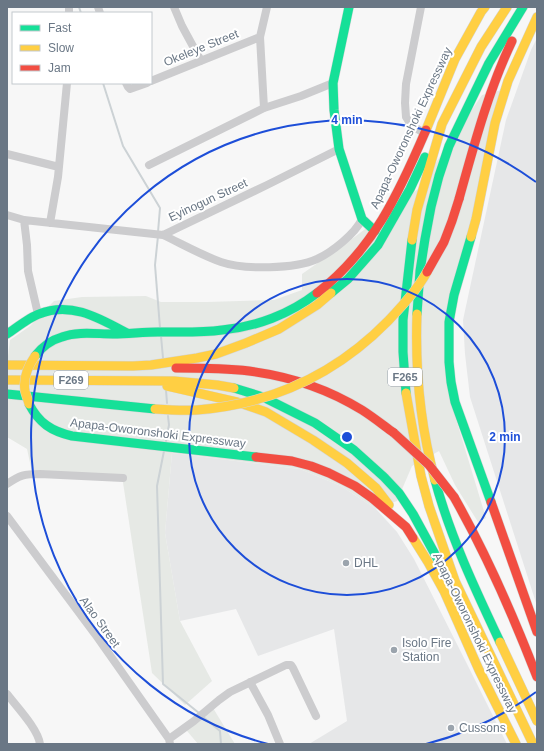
<svg xmlns="http://www.w3.org/2000/svg" width="544" height="751" font-family="Helvetica,sans-serif">
<rect width="100%" height="100%" fill="#f7f7f7"/>
<!-- built -->
<path fill="#e6e7e8" d="M537,38V606L470,397L465,354L463,320L506,120L531,50Z
M172,453L300,469L341,486L376,509L397,532L414,559L468,666L507,744H309L347,721L334,629L258,656L236,609L180,621L165,533Z"/>
<!-- green -->
<path fill="#e6e9e5" d="M506,89L458,271L449,396L486,518L478,522L455,485L439,451L412,466L397,501L376,509L341,486L300,469L172,453L165,533L180,621L212,681L185,705L152,673L122,476L32,472L27,449L7,437V364L10,340L30,326L54,301L82,297L146,296L161,302H207L274,300L302,290V274L352,239L418,189L482,95Z
M213,708L235,744H198L182,725L192,718H200Z"/>
<g fill="none" stroke-linecap="round" stroke-linejoin="round">
<!-- stream -->
<path stroke="#ccd2d5" stroke-width="2" d="M79,7L81,13
M103,83L123,146L160,208L158,232
M158,236L155,265L160,328
M161,336L163,358
M166,390L167,403
M166,441L169,425L168,416
M164,451L157,486L163,684L199,713
M202,716L220,731L221,744"/>
<!-- fast casing -->
<g stroke="#d4d5d6" stroke-width="10">
<path id="fast" d="M349,7L333,83L334,110L339,149L362,219L375,231
M471,237L454,295L449,322V362L451,382L455,402L491,502
M331,293L348,279L378,245L410,189L425,157
M417,314L420,271L425,239L431,207L439,176L449,146L489,63L523,7
M7,334C16,328 30,317 39,314C71,301 99,318 127,333
M35,356C42,347 51,340 62,337C78,331 96,334 113,334C128,334 143,332 158,332C180,332 201,333 222,330C256,327 290,314 317,293
M234,388L263,397L315,423L354,450L384,477L399,493L413,514L437,558L443,566
M406,393L403,352V320L412,240
M7,394L155,409
M29,404C39,423 51,431 72,436L256,457
M435,480C450,536 475,589 500,642"/>
</g>
<!-- slow casing -->
<g stroke="#d4d5d6" stroke-width="10">
<path id="slow" d="M426,130L455,59L481,12L485,7
M471,237L476,219L495,123L508,81L537,17
M412,240L417,210L442,124L481,47L507,7
M417,314C415,370 420,425 435,480
M7,365L133,366L151,365L197,358L216,354L246,343L279,329L317,305L331,293
M7,380L174,381L217,385L234,388
M167,386L237,402L266,412L313,440L347,463L376,488L389,505
M406,393L421,476L429,506L455,581L533,744
M413,538L428,562L444,591L479,670L516,744
M500,642L537,721"/>
</g>
<!-- jam casing -->
<g stroke="#d4d5d6" stroke-width="10">
<path id="jam" d="M459,199C474,145 488,92 512,41
M317,293C373,250 399,193 426,130
M176,368C200,368 225,368 249,371C288,376 328,389 362,410C373,417 383,425 394,433
M256,457L292,461L311,466L329,473L355,486L372,498L406,527L413,538
M454,497C487,555 513,615 537,677
M491,502L537,632"/>
</g>
<!-- street -->
<path stroke="#ccccce" stroke-width="8" d="M69,7V13
M98,7L100,13
M174,7L182,26L201,61
M421,7L406,84L405,103L406,117L411,125L424,133
M151,81L260,37
M126,83L128,87L130,89L147,83
M264,108L260,37L267,7
M7,154L59,167
M149,165L264,108L301,96L333,83
M7,215L24,220L163,235L267,185L339,149
M24,220L27,245L28,271L38,314
M50,223L58,177L67,83
M163,235C182,244 201,255 221,262C244,270 295,269 317,259C332,252 355,234 362,219
M7,484C20,475 24,474 40,474L123,478
M7,516L95,634L169,739L170,744
M250,682L268,715L280,744
M7,694C17,707 38,729 40,744
M169,739L194,721L219,700L230,692L286,665H291L293,668L316,716"/>
<!-- fast -->
<use href="#fast" stroke="#16e098" stroke-width="9"/>
<!-- slow -->
<use href="#slow" stroke="#ffcf43" stroke-width="9"/>
<!-- jam -->
<use href="#jam" stroke="#f24e42" stroke-width="9"/>
<!-- slow-bridge casing -->
<g stroke="#d4d4d5" stroke-width="10" stroke-linecap="butt">
<path id="slow-bridge" d="M29,404C28,400 26,395 25,391C23,379 28,366 35,356
M155,409C169,410 183,411 197,410C271,404 336,374 388,321C402,306 417,290 427,272"/>
</g>
<!-- jam-bridge casing -->
<g stroke="#d4d4d5" stroke-width="10" stroke-linecap="butt">
<path id="jam-bridge" d="M427,272L444,242L452,221L459,199
M394,433L429,465L454,497"/>
</g>
<!-- slow-bridge -->
<use href="#slow-bridge" stroke="#ffcf43" stroke-width="9"/>
<!-- jam-bridge -->
<use href="#jam-bridge" stroke="#f24e42" stroke-width="9"/>
</g>
<!-- distance rings -->
<g fill="none" stroke="#1d4ed8" stroke-width="2">
<circle cx="347" cy="437" r="158"/>
<path d="M536 692A317 317 0 0 1 426 744M268 744A317 317 0 1 1 536 182"/>
</g>
<!-- markers -->
<g fill="#9ba4ad" stroke="#fff" stroke-width="1.5">
<circle cx="346" cy="563" r="4"/>
<circle cx="394" cy="650" r="4"/>
<circle cx="451" cy="728" r="4"/>
</g>
<g text-anchor="middle" stroke-width="4" stroke-linejoin="round" paint-order="stroke">
<!-- shield labels -->
<g fill="#fff" stroke="#97a0aa" stroke-width="1">
<rect x="388" y="368" width="34" height="18" rx="3"/>
<rect x="54" y="371" width="34" height="18" rx="3"/>
</g>
<g font-size="11" font-weight="bold" fill="#6a7785">
<text x="405" y="381">F265</text>
<text x="71" y="384">F269</text>
</g>
<!-- street labels -->
<g font-size="12" fill="#6a7785" stroke="#fff">
<text transform="translate(201 48) rotate(-22)" y="4">Okeleye Street</text>
<text transform="translate(411 128) rotate(-65)" y="4">Apapa-Oworonshoki Expressway</text>
<text transform="translate(208 200) rotate(-25)" y="4">Eyinogun Street</text>
<text transform="translate(158 433) rotate(7)" y="4">Apapa-Oworonshoki Expressway</text>
<text transform="translate(100 622) rotate(54)" y="4">Alao Street</text>
<text transform="translate(475 633) rotate(64)" y="4">Apapa-Oworonshoki Expressway</text>
</g>
<!-- poi labels -->
<g font-size="12" fill="#6a7785" stroke="#fff" text-anchor="start">
<text x="354" y="567">DHL</text>
<text x="402" y="647">Isolo Fire<tspan x="402" dy="14">Station</tspan></text>
<text x="459" y="732">Cussons</text>
</g>
</g>
<circle cx="347" cy="437" r="6" fill="#1d4ed8" stroke="#fff" stroke-width="2"/>
<g font-size="12" text-anchor="middle" font-weight="bold" fill="#1d4ed8" stroke="#fff" stroke-width="4" stroke-linejoin="round" paint-order="stroke">
<text x="347" y="124">4 min</text>
<text x="505" y="441">2 min</text>
</g>
<!-- border -->
<rect width="544" height="751" fill="none" stroke="#6a7785" stroke-width="16"/>
<!-- legend -->
<rect x="12" y="12" width="140" height="72" fill="#ffffff" stroke="#c3c9ce"/>
<rect x="20" y="25" width="20" height="6" fill="#16e098" stroke="#c3c9ce"/>
<text x="48" y="32" font-size="12" fill="#6a7785">Fast</text>
<rect x="20" y="45" width="20" height="6" fill="#ffcf43" stroke="#c3c9ce"/>
<text x="48" y="52" font-size="12" fill="#6a7785">Slow</text>
<rect x="20" y="65" width="20" height="6" fill="#f24e42" stroke="#c3c9ce"/>
<text x="48" y="72" font-size="12" fill="#6a7785">Jam</text>
</svg>
